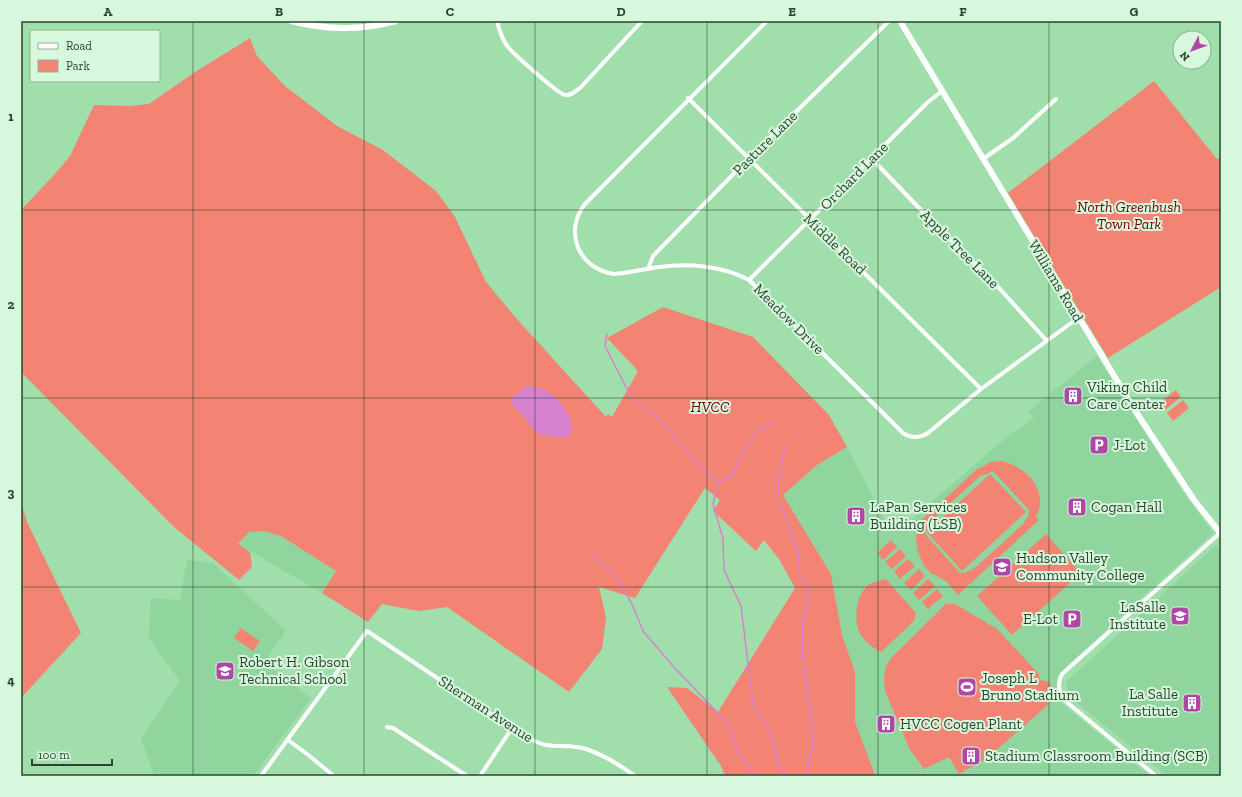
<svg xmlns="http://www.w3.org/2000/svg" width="1242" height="797" font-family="'Zilla Slab',serif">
<rect width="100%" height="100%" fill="#a0dfac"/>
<!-- built -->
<path fill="#8fd59d" d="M1097,356L1182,491L1213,533L1073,660L1057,677L1056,695L1061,703L1150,776H874V772L855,722V672L842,635L831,574L783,495L817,465L847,447L888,526L906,524L1008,436L1034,418L1029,411Z
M264,531L281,536L336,571L322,593L238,544L249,532Z
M1216,545L1221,550V776H1167L1068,696L1066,682Z
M187,560L213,563L286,631L264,662L311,698L253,776H154L141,738L180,681L149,638L151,598L180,600Z"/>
<!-- green -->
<path fill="#f38473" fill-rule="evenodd" d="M250,38L257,56L285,86L337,126L383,150L436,191L455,217L486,282L516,318L606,417L608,414L612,417L638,371L607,338L663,307L753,337L829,415L847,447L817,465L783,495L831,574L842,635L855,672V722L874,772V776H725L721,766L667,687L687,688L718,712L795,588L779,559L764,540L756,551L713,511L720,500L705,488L635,598L599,587L606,617L602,649L569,692L447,607L419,611L382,604L368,622L322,593L336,571L281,536L264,531L249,532L238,544L250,552L252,567L239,580L174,527L21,372V210L54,175L70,156L94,105L129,106L149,104L195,72Z
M1154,81L1217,159L1221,157V287L1108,358L1008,193Z
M1176,390L1181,397L1165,410L1159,403Z
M1183,400L1189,408L1173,421L1167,413Z
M1001,461C1021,465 1042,482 1040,505C1040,509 1037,513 1036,517L1039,520L958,595L946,581L931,573L924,566L917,550L916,536L920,528L917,524L976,470L991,462ZM993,471L1029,510L1028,517L1022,525L976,567L967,572L960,573L925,534L931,521L979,477Z
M990,474L1026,512L962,571L927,532Z
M21,502L27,522L81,633L21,698Z
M1046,534L1081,573L1012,635L977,596Z
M891,540L897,547L883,560L877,553Z
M900,549L906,556L892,569L885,562Z
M908,559L915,566L900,579L894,571Z
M919,569L925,576L911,590L904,583Z
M886,579L916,613L914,621L881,652C861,641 854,630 857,607C858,600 862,590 868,585C873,582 881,581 886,579Z
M928,579L935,586L919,600L913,593Z
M937,589L943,596L928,609L922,602Z
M946,604H955L997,629L1039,674L1040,680L1050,682L1049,704L986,759L959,774L949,757L924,769L909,748L885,691L884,678L886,666L892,657Z
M241,628L260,641L253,651L234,638Z"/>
<!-- water -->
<path fill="#d682cf" d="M527,385C533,387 542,388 548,392C561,400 577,421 569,437L561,438L539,434L532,428L525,418L511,403V397L517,394Z"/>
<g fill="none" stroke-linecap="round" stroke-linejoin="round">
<!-- stream -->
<path stroke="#d682cf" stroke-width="1.5" d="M607,334L605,346L627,389L632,396
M637,402L640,406L658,418L700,466L718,482L713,504L723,539L724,570L741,606L753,705L771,732V737L777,753L775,758L787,776
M785,446L779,480L777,503L784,514L798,552L800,578L807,584L810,590L803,623L802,654L809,701L813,744L807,769L809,776
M718,482L732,476L740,458L755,432L776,421
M592,554L616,575L632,604L643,631L672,665L714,709L729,726L738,752L755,776"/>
<!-- minor -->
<path stroke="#fff" stroke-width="4" d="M497,21C499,30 502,39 508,47C514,54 558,94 565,95C571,96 576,91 581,87L642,21
M767,21L585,204C563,232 579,269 614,274C629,273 644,269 659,267C689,263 723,266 749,280L903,433C912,439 920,438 928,433L981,389L1078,318
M688,98L981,389
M871,158L922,211L1000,289L1047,341
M983,159L1013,138L1056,99
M648,269L653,256L765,142L889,21
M749,280L928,102L942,91
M387,727L393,728L467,776
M288,740L307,754L334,776
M261,776L367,631L512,728C522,734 534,743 546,745C559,747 573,745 586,749C604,755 620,765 635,776
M480,776L512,728
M1156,776L1063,699C1059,689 1057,684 1062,674L1220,533"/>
<!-- secondary -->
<path stroke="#fff" stroke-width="6" d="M291,21C326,30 360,31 396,21
M900,21L1136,412L1194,500L1221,534"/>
</g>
<!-- grid -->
<path fill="none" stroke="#2a4430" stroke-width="1" stroke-opacity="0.55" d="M193,21V776M364,21V776M535,21V776M707,21V776M878,21V776M1049,21V776M21,210H1221M21,398H1221M21,587H1221"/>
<!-- icons -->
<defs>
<g id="building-square" transform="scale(1)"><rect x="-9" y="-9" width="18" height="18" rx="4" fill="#af47a9" stroke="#d8f8dd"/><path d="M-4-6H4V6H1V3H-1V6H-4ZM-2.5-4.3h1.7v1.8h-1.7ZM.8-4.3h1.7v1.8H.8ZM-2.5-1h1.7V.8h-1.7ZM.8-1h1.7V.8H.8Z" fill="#fff"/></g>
<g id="parking-square" transform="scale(1)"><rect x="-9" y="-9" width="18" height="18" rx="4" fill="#af47a9" stroke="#d8f8dd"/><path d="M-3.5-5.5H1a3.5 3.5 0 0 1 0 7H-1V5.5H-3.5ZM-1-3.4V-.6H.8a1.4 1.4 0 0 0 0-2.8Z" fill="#fff"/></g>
<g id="university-square" transform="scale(1)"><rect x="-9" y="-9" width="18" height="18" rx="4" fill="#af47a9" stroke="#d8f8dd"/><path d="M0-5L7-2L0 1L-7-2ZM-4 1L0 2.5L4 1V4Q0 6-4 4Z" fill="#fff"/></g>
<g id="school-square" transform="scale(1)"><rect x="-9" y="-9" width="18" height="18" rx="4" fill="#af47a9" stroke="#d8f8dd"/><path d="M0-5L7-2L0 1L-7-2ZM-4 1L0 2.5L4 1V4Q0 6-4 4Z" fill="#fff"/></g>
<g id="stadium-square" transform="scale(1)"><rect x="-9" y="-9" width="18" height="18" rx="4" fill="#af47a9" stroke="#d8f8dd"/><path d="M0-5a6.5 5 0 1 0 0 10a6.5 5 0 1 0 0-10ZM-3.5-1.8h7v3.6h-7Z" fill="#fff"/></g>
</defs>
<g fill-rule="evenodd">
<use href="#building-square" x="1073" y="396"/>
<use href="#parking-square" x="1099" y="445"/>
<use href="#building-square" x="1077" y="507"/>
<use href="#building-square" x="856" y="516"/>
<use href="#university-square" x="1002" y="567"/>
<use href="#school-square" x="1180" y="616"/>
<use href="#parking-square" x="1072" y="619"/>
<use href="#school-square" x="225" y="671"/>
<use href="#stadium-square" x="967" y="687"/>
<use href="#building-square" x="1192" y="703"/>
<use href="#building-square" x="886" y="724"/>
<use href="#building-square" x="971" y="756"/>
</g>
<g text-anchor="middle" stroke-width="4" stroke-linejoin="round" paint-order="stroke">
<!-- street labels -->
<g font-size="15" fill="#2a4430" stroke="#d8f8dd">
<text transform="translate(765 143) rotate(-45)" y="5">Pasture Lane</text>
<text transform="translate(854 176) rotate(-45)" y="5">Orchard Lane</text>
<text transform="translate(835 244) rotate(44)" y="5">Middle Road</text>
<text transform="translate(960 249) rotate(45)" y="5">Apple Tree Lane</text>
<text transform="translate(1056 281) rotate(59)" y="5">Williams Road</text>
<text transform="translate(789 319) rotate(45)" y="5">Meadow Drive</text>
<text transform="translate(486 709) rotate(33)" y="5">Sherman Avenue</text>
</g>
<!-- park labels -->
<g font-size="15" font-style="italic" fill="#6b0000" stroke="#d8f8dd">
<text x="1129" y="212">North Greenbush<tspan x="1129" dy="17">Town Park</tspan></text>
<text x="710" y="412">HVCC</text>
</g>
<!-- poi labels -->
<g font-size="15" fill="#2a4430" stroke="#d8f8dd" text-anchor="start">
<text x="1087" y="392">Viking Child<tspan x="1087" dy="17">Care Center</tspan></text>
<text x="1113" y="450">J-Lot</text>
<text x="870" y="512">LaPan Services<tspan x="870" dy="17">Building (LSB)</tspan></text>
<text x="1091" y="512">Cogan Hall</text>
<text x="1016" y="563">Hudson Valley<tspan x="1016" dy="17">Community College</tspan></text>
<text x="1166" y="612" text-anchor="end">LaSalle<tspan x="1166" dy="17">Institute</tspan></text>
<text x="1058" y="624" text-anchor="end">E-Lot</text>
<text x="239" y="667">Robert H. Gibson<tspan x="239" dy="17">Technical School</tspan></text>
<text x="981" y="683">Joseph L<tspan x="981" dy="17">Bruno Stadium</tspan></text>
<text x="1178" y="699" text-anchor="end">La Salle<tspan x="1178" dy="17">Institute</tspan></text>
<text x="900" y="729">HVCC Cogen Plant</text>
<text x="985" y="761">Stadium Classroom Building (SCB)</text>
</g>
</g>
<!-- border -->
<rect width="1242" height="797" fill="none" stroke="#d8f8dd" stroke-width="44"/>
<!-- legend -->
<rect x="30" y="30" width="130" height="52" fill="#d8f8dd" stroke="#92b098"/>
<rect x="38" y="43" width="20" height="6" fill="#ffffff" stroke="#92b098"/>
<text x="66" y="50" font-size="12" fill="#2a4430">Road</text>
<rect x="38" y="60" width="20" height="12" fill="#f38473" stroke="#92b098"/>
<text x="66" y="70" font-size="12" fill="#2a4430">Park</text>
<!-- north arrow -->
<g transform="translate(1192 50) rotate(229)"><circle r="19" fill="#d8f8dd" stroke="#92b098"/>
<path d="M0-3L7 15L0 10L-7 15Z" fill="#af47a9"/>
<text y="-6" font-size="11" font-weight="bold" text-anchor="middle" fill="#2a4430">N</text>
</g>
<!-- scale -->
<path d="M32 759v6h80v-6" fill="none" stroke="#2a4430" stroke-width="2"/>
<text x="38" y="759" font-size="12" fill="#2a4430" stroke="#d8f8dd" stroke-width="3" paint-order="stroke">100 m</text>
<rect x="22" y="22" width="1198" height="753" fill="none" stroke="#2a4430" stroke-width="1.5"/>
<g font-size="13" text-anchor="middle" font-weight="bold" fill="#2a4430">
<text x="108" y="16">A</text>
<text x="279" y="16">B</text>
<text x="450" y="16">C</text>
<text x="621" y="16">D</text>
<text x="792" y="16">E</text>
<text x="963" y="16">F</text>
<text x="1134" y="16">G</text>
<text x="11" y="121">1</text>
<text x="11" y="309">2</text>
<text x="11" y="497">3</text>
<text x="11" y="685">4</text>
</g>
</svg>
